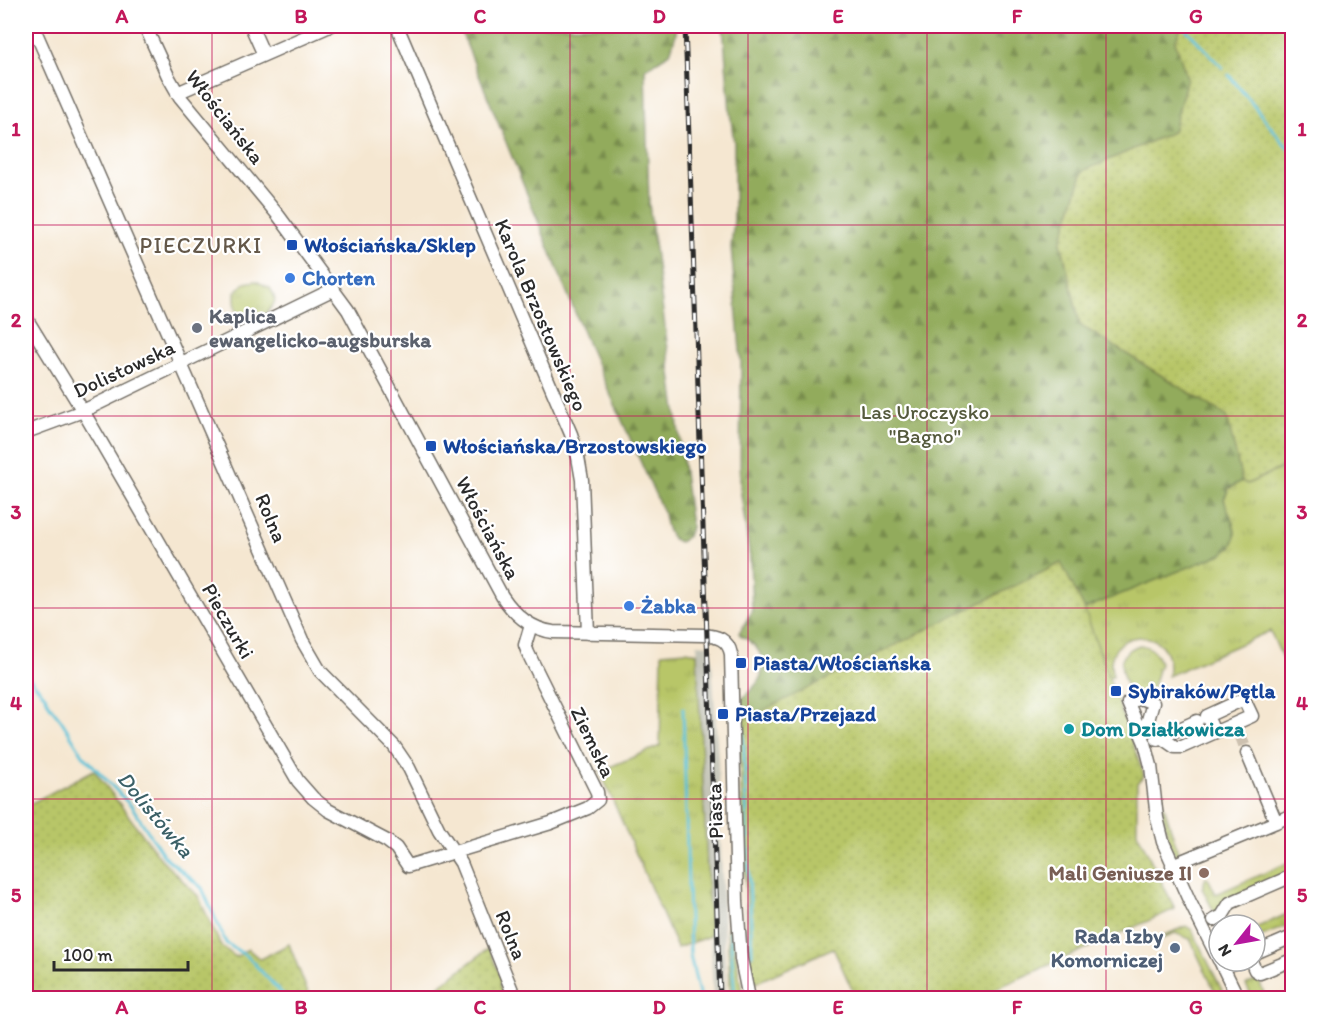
<svg xmlns="http://www.w3.org/2000/svg" width="1318" height="1024" font-family="Itim,sans-serif">
<defs>
<pattern id="grass-tufts" width="24" height="20" patternUnits="userSpaceOnUse" patternTransform="scale(1.5)"><rect width="24" height="20" fill="#b8c668"/><path d="M3 7l-1-3M5 7V3M7 7l1-3M15 17l-1-3M17 17v-4M19 17l1-3" fill="none" stroke="#9eaa5a"/></pattern>
<pattern id="forest-firs" width="22" height="20" patternUnits="userSpaceOnUse" patternTransform="scale(1.5)"><rect width="22" height="20" fill="#92ab5c"/><path d="M5 1l3.5 6h-7zM16 11l3.5 6h-7z" fill="#778b4c"/></pattern>
<pattern id="garden-dots" width="8" height="8" patternUnits="userSpaceOnUse" patternTransform="scale(1.5)"><rect width="8" height="8" fill="#b8c668"/><path d="M2 2h.1M6 6h.1" fill="none" stroke="#9eaa5a" stroke-width="1.8" stroke-linecap="round"/></pattern>
</defs>
<rect width="100%" height="100%" fill="#fff"/>
<filter id="ink" filterUnits="userSpaceOnUse"><feTurbulence type="fractalNoise" baseFrequency=".0167" numOctaves="2"/><feDisplacementMap in="SourceGraphic" scale="12" xChannelSelector="R" yChannelSelector="G"/><feConvolveMatrix kernelMatrix="1 2 1 2 8 2 1 2 1" color-interpolation-filters="sRGB"/></filter>
<filter id="wash" filterUnits="userSpaceOnUse"><feTurbulence type="fractalNoise" baseFrequency=".008" numOctaves="4" result="noise"/><feDisplacementMap in="SourceGraphic" scale="24" xChannelSelector="R" yChannelSelector="G"/><feGaussianBlur stdDeviation="1.35" result="paint"/><feColorMatrix in="noise" values="0 0 0 0 0 0 0 0 0 0 0 0 0 0 0 0 0 1.4 0 .05"/><feComposite in="paint" operator="in"/></filter>
<g filter="url(#wash)">
<rect width="100%" height="100%" fill="#f5e7d1"/>
<!-- railway -->
<path fill="#c5c5b8" d="M697,644L711,645L718,758L726,998H713Z"/>
<!-- grass -->
<path fill="url(#grass-tufts)" stroke="#72784a" stroke-width="1.5" d="M256,281L270,288C273,293 276,298 274,303C270,313 254,321 244,323C235,315 235,304 235,292L245,283Z
M1292,463V679L1270,631L1168,676C1178,620 1098,628 1113,676L1108,677L1084,608H1086L1231,548C1241,527 1229,519 1224,499L1229,488L1242,481L1248,484Z
M1140,645C1152,647 1156,652 1160,663L1150,697H1131C1123,675 1110,655 1140,645Z
M686,651L697,653L710,936L677,948L600,771L660,746L662,653Z
M1163,803L1180,858L1176,857L1169,843L1161,805Z
M1292,861V873L1216,916L1202,888L1206,877L1208,878L1216,894Z
M1292,912V924L1255,939V928Z
M1186,926L1192,930L1226,998H1213L1216,994L1190,939L1175,933L1159,940L1158,938Z
M727,928H732L743,998H731Z
M1292,964V968L1274,977L1272,976L1259,981L1265,996L1262,997L1263,998H1253L1246,985Z"/>
<!-- forest -->
<path fill="url(#forest-firs)" stroke="#5e6b44" stroke-width="1.5" d="M459,26H676V34L670,53L645,69L649,204L691,526C689,535 688,538 679,542C667,538 666,525 664,514L589,347Z
M723,26H1182L1175,41L1187,78L1173,132L1083,171L1061,242L1080,325L1227,416L1242,481L1229,488L1224,499C1229,519 1246,537 1224,553L1086,608H1084L1061,563L738,724L736,704C743,697 754,689 759,680C769,661 758,644 741,636L739,633L752,611L750,558L740,488L741,362L731,247L734,220V143L730,112Z"/>
<!-- garden -->
<path fill="url(#garden-dots)" stroke="#72784a" stroke-width="1.5" d="M1182,26H1292V463L1247,484L1242,481L1227,416L1080,325L1061,242L1083,171L1173,132L1187,78L1175,41Z
M1061,563L1084,608L1144,775L1137,783V832L1175,909L975,998H856L833,948L753,984L748,940L738,723Z
M94,770L161,859L198,896L221,946L236,957L248,949L260,959L289,944L310,998H26V806Z
M489,948L501,978L500,986L505,998H424Z"/>
<g fill="none" stroke-linecap="round" stroke-linejoin="round">
<!-- stream -->
<path stroke="#5ac1d7" stroke-width="3" d="M1183,26L1223,68
M1229,75L1292,153
M26,674L45,696L50,706L61,720L83,755L132,807L164,856L202,888L226,943L248,957L286,998
M683,708L690,955L700,998
M743,726L752,953L751,955
M730,931L735,998"/>
</g>
</g>
<g filter="url(#ink)">
<g fill="none" stroke-linecap="round" stroke-linejoin="round">
<!-- minor-tunnel -->
<path stroke="#cdc1b0" stroke-width="12" stroke-dasharray="12 6" stroke-linecap="butt" d="M1240,734L1247,753"/>
<!-- minor casing -->
<g stroke="#726d65" stroke-width="15">
<path id="minor" d="M33,26L302,640L320,671L394,746L409,768L439,830L461,863L515,998
M145,26L168,76L180,97L278,215L348,310L502,596C514,614 530,629 553,632L703,635C717,636 728,639 731,654L737,901L741,959L749,998
M251,26L264,55
M397,26L571,434L578,457L582,480L588,633
M177,93L330,26
M26,318L83,411L298,781L313,798L328,810L387,841L396,848L408,866L551,823L588,808L598,800L597,792L528,653L525,645L531,625
M26,432L83,411L334,289
M1143,737L1153,703L1140,698L1128,703L1145,743L1151,766L1157,818L1163,842L1189,900L1219,960
M1162,738L1175,747H1182L1252,716L1244,699L1207,716L1214,732
M1157,739L1197,721
M1276,822L1292,815
M1172,865L1276,822L1247,753
M1214,920L1222,916L1230,903L1292,876
M1255,953L1292,937
M1220,961L1238,998
M1251,961L1255,970L1260,973L1292,960
M1223,968L1238,961"/>
</g>
<!-- minor -->
<use href="#minor" stroke="#fff" stroke-width="12"/>
<!-- rail casing -->
<g stroke="#2b2b2b" stroke-width="5">
<path id="rail" d="M685,26L720,998"/>
</g>
<!-- rail -->
<use href="#rail" stroke="#fff" stroke-width="3" stroke-dasharray="9" stroke-linecap="butt"/>
</g>
</g>
<!-- grid -->
<path fill="none" stroke="#c2185b" stroke-width="1.5" stroke-opacity="0.55" d="M212,26V998M391,26V998M570,26V998M748,26V998M927,26V998M1106,26V998M26,225H1292M26,416H1292M26,608H1292M26,799H1292"/>
<!-- markers -->
<g fill="#1a4fb4" stroke="#fff" stroke-width="2">
<rect x="286" y="239" width="12" height="12" rx="3"/>
<rect x="425" y="440" width="12" height="12" rx="3"/>
<rect x="735" y="657" width="12" height="12" rx="3"/>
<rect x="1110" y="685" width="12" height="12" rx="3"/>
<rect x="717" y="708" width="12" height="12" rx="3"/>
</g>
<g fill="#3f7fe0" stroke="#fff" stroke-width="2">
<circle cx="290" cy="278" r="6"/>
<circle cx="629" cy="606" r="6"/>
</g>
<circle fill="#6b7280" stroke="#fff" stroke-width="2" cx="197" cy="328" r="6"/>
<circle fill="#0f9aa8" stroke="#fff" stroke-width="2" cx="1069" cy="729" r="6"/>
<circle fill="#8d6e63" stroke="#fff" stroke-width="2" cx="1204" cy="873" r="6"/>
<circle fill="#5c6f8a" stroke="#fff" stroke-width="2" cx="1175" cy="948" r="6"/>
<g text-anchor="middle" stroke-width="4.5" stroke-linejoin="round" paint-order="stroke">
<!-- street labels -->
<g font-size="21" fill="#2b2b2b" stroke="#fff">
<text transform="translate(225 117) rotate(52)" y="7">Włościańska</text>
<text transform="translate(541 315) rotate(67)" y="7">Karola Brzostowskiego</text>
<text transform="translate(124 369) rotate(-25)" y="7">Dolistowska</text>
<text transform="translate(271 518) rotate(67)" y="7">Rolna</text>
<text transform="translate(488 528) rotate(62)" y="7">Włościańska</text>
<text transform="translate(228 621) rotate(60)" y="7">Pieczurki</text>
<text transform="translate(593 742) rotate(64)" y="7">Ziemska</text>
<text transform="translate(715 811) rotate(-92)" y="7">Piasta</text>
<text transform="translate(511 935) rotate(68)" y="7">Rolna</text>
</g>
<!-- transit labels -->
<g font-size="21" font-weight="bold" fill="#164399" stroke="#fff" text-anchor="start">
<text x="304" y="252">Włościańska/Sklep</text>
<text x="443" y="453">Włościańska/Brzostowskiego</text>
<text x="753" y="670">Piasta/Włościańska</text>
<text x="1128" y="698">Sybiraków/Pętla</text>
<text x="735" y="721">Piasta/Przejazd</text>
</g>
<!-- shop labels -->
<g font-size="21" font-weight="bold" fill="#366cbe" stroke="#fff" text-anchor="start">
<text x="302" y="285">Chorten</text>
<text x="641" y="613">Żabka</text>
</g>
<!-- worship labels -->
<g font-size="21" font-weight="bold" fill="#5b616d" stroke="#fff" text-anchor="start">
<text x="209" y="323">Kaplica<tspan x="209" dy="24">ewangelicko-augsburska</tspan></text>
</g>
<!-- park labels -->
<g font-size="21" fill="#555a3d" stroke="#fff">
<text x="925" y="419">Las Uroczysko<tspan x="925" dy="24">"Bagno"</tspan></text>
</g>
<!-- culture labels -->
<g font-size="21" font-weight="bold" fill="#0d838f" stroke="#fff" text-anchor="start">
<text x="1081" y="736">Dom Działkowicza</text>
</g>
<!-- education labels -->
<g font-size="21" font-weight="bold" fill="#785e54" stroke="#fff" text-anchor="end">
<text x="1192" y="880">Mali Geniusze II</text>
</g>
<!-- service labels -->
<g font-size="21" font-weight="bold" fill="#4e5e75" stroke="#fff" text-anchor="end">
<text x="1163" y="943">Rada Izby<tspan x="1163" dy="24">Komorniczej</tspan></text>
</g>
<!-- neighbourhood labels -->
<g font-size="22" letter-spacing="1.5" fill="#635748" stroke="#fff">
<text x="201" y="253">PIECZURKI</text>
</g>
<!-- water labels -->
<g font-size="22" font-style="italic" fill="#3b6067" stroke="#fff">
<text transform="translate(156 814) rotate(50)" y="8">Dolistówka</text>
</g>
</g>
<!-- margin -->
<rect width="1318" height="1024" fill="none" stroke="#fff" stroke-width="66"/>
<!-- north arrow -->
<g transform="translate(1237 943) rotate(239)"><circle r="28" fill="#ffffff" stroke="#aaaaaa" stroke-width="1.5"/>
<path d="M0-4.5L10 22L0 15L-10 22Z" fill="#b5179e"/>
<text y="-9" font-size="16" font-weight="bold" text-anchor="middle" fill="#2b2b2b">N</text>
</g>
<!-- scale -->
<path d="M54 961v9h134v-9" fill="none" stroke="#2b2b2b" stroke-width="3"/>
<text x="63" y="961" font-size="18" fill="#2b2b2b" stroke="#ffffff" stroke-width="4.5" paint-order="stroke">100 m</text>
<rect x="33" y="33" width="1252" height="958" fill="none" stroke="#c2185b" stroke-width="2"/>
<g font-size="20" text-anchor="middle" font-weight="bold" fill="#c2185b">
<text x="122" y="23">A</text>
<text x="301" y="23">B</text>
<text x="480" y="23">C</text>
<text x="659" y="23">D</text>
<text x="838" y="23">E</text>
<text x="1017" y="23">F</text>
<text x="1196" y="23">G</text>
<text x="16" y="136">1</text>
<text x="1302" y="136">1</text>
<text x="16" y="327">2</text>
<text x="1302" y="327">2</text>
<text x="16" y="519">3</text>
<text x="1302" y="519">3</text>
<text x="16" y="710">4</text>
<text x="1302" y="710">4</text>
<text x="16" y="902">5</text>
<text x="1302" y="902">5</text>
<text x="122" y="1014">A</text>
<text x="301" y="1014">B</text>
<text x="480" y="1014">C</text>
<text x="659" y="1014">D</text>
<text x="838" y="1014">E</text>
<text x="1017" y="1014">F</text>
<text x="1196" y="1014">G</text>
</g>
</svg>
